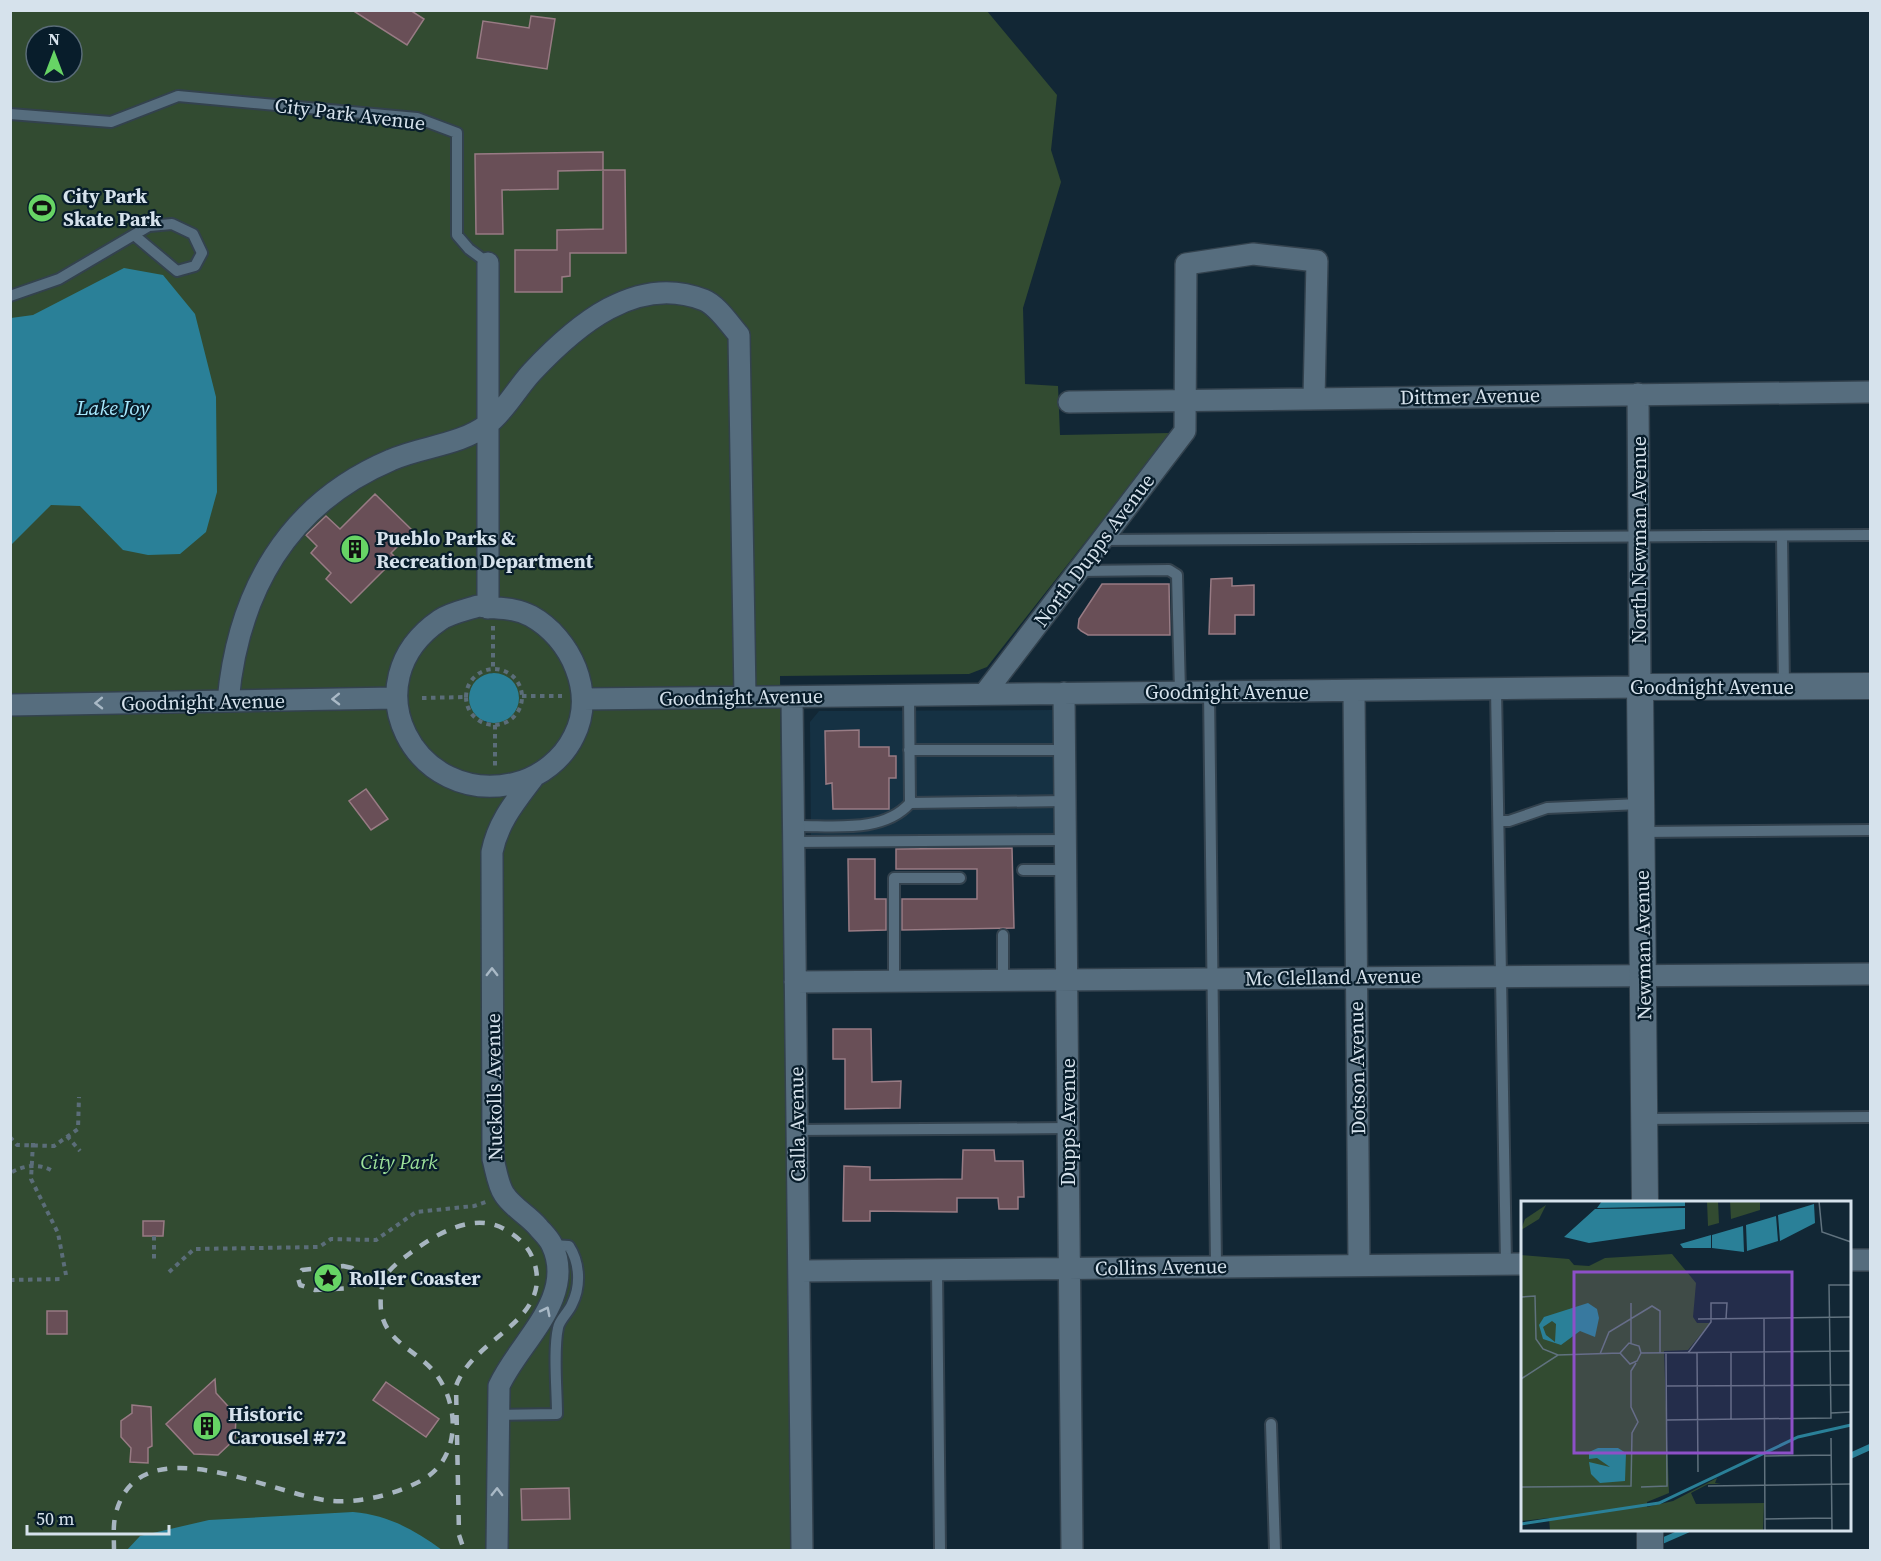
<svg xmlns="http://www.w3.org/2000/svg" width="1881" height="1561" font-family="'Source Serif 4',serif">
<rect width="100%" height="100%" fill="#122735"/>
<!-- built -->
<path fill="#153143" d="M1054,710L1055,835H811L810,722L819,711Z"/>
<!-- green -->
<path fill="#324b31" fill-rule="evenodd" d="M11,11H987L1057,95L1051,150L1061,182L1023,308L1025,384L1058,386L1060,435L1171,433L987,667L969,674L780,676L791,1550H11ZM36,36H72V72H36ZM492,673L517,690C521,712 507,725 485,722L477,680Z"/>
<!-- water -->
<path fill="#2a8098" d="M124,268L163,275L195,314L216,397L217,492L206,532L180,554L148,555L123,550L80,506L51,505L11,545V318L33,315Z
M469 698a25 25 0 1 1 50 0a25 25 0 1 1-50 0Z
M353,1512C388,1515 415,1530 442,1550H127L140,1536L209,1520Z"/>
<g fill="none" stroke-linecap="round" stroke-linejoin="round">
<!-- stream -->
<path stroke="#2a8098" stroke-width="6" d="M1850,1456L1870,1447
M1655,1544L1687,1530"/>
</g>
<!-- building -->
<path fill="#694f57" stroke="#987b84" stroke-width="1.5" d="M352,10H410L424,19L407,45Z
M531,16L555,19L547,69L477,58L483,21L529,28Z
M603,152V170L558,171V189L502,190L503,234H476L475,154Z
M603,170H625L626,253H570V276L562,277V292H515V250H557V230L603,229Z
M375,494L413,531L391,553L396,558L351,603L326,579L331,573L311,553L317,546L306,535L326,516L340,529Z
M1232,578V586L1254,585V615H1235V634H1209L1211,579Z
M1102,584H1169L1170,635H1088L1081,631L1078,628L1079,619Z
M859,730V747H889V756H896V778H889V809H833L832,783L826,784L825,731Z
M366,789L388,819L371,830L349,801Z
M1012,848L1014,928L902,930V899H977V869H896V849Z
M848,859H875V899H886V930L849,931Z
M833,1029H871L872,1082L901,1081L900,1108L845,1109V1059H833Z
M963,1150H994L995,1161H1023L1024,1197H1018V1209H999L998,1198H957V1212L870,1211V1221H843L844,1166L870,1167V1180L962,1179Z
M143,1221H164L163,1236H143Z
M47,1311H67V1334H47Z
M215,1379L216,1393L236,1415L235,1439L218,1455L194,1454L166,1424Z
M386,1382L439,1419L426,1437L373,1400Z
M132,1405L151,1407L152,1446L148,1448V1463L130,1462L131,1448L121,1437V1421L132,1413Z
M569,1488L570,1519L522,1520L521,1489Z"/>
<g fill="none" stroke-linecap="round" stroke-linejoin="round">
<!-- service casing -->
<g stroke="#33424e" stroke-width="14">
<path id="service" d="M10,114L111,122L178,96L417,118L457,133V235L469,249L488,263
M10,296L59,279L149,226L172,224L193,234L202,253L195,266L177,271L134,235
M1782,536L1784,686
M1102,540L1870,535
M1078,571L1169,570L1177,575L1180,692
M1496,689L1506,1264
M1209,692L1216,1266
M909,750H1065
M910,803L1065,801
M1499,821H1509L1547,808L1640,804
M794,826C831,825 883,834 910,803L909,695
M1642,832L1870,830
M794,842L1065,840
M1023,870H1065
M1003,980V935
M894,981V878H960
M1644,1119L1870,1117
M797,1130L1069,1128
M937,1270L940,1550
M499,1415L557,1414C557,1390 553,1350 558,1328C559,1320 569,1312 572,1304C581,1286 580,1263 569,1246L552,1245
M1271,1424L1275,1550"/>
</g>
<!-- minor casing -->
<g stroke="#33424e" stroke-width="24">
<path id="minor" d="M488,263V608
M1069,402L1870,392
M478,606C496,609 515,607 531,616C571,638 596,693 574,736C563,759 540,777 516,783C415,808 349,682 440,620C450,613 466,610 478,606Z
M1354,691L1359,1265
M985,693L1185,431L1186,264L1253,254L1317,261L1314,399
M1064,693C1068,979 1067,1265 1072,1550
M792,697L802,1550
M583,699L1640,687L1638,394
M228,701C238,592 287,504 391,460C422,446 459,446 488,424C505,411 517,388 532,372C575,326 636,273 704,300C717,305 730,325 739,335L745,696
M10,705L395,698
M795,982L1870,974
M1850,1260H1870
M800,1271L1522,1264
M497,1550L499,1386C518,1343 577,1298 552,1245C549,1238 542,1232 538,1227C528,1215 512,1207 504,1194C498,1185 496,1170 493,1159L492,852C498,822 515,802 533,778"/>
</g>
<!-- tertiary casing -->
<g stroke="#33424e" stroke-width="28">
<path id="tertiary" d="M1645,1202L1640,687L1870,686
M1650,1550V1530"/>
</g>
<!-- path -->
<path stroke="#5b6d79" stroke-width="4" stroke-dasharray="4.5 4.5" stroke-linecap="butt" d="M493,626V669
M466 697a28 28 0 1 1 56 0a28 28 0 1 1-56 0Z
M522,696H562
M422,698L466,697
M495,725V766
M67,1136L80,1151
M10,1137L17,1145L54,1146L78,1129L79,1097
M33,1143L31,1179L58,1233L66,1275
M12,1172C25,1165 41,1163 54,1172
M154,1236V1263
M169,1272L194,1249L319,1247L331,1239L376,1240L416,1212L474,1206L486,1202
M10,1280L63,1279"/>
<!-- service -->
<use href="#service" stroke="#566d7e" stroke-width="10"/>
<!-- minor -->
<use href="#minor" stroke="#566d7e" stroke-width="21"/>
<!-- tertiary -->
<use href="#tertiary" stroke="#566d7e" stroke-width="26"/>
<!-- rail -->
<path stroke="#a7b5c0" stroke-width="4.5" stroke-dasharray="10 10" stroke-linecap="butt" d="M343,1266L352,1268L356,1274L353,1288L315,1290L300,1285L298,1278L302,1270Z
M114,1550C114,1540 113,1527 115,1517C136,1420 273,1496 332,1501C362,1503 398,1494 424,1479C459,1458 460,1409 438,1377C421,1351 385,1344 381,1310C380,1300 381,1286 385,1277C390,1268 401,1260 409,1254C436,1234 476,1209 509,1232C522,1240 531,1250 535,1265C550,1322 473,1338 456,1386L459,1535L464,1550"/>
</g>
<!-- one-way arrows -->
<defs><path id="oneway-chevron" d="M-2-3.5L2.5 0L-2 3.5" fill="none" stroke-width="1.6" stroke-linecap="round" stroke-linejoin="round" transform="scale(1.5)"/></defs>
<g stroke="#a9b9c6">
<use href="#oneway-chevron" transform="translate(336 699) rotate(179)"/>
<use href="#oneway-chevron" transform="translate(99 703) rotate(179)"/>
<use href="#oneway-chevron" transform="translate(492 972) rotate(-90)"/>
<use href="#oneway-chevron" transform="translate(546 1311) rotate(-63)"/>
<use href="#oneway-chevron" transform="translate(497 1492) rotate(-89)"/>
</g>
<!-- icons -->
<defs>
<g id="stadium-disc" transform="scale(1.5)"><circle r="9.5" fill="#67d465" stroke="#081d2b"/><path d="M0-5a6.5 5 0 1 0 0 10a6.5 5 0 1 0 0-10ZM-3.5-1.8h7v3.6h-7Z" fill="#111"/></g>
<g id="building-disc" transform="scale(1.5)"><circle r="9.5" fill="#67d465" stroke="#081d2b"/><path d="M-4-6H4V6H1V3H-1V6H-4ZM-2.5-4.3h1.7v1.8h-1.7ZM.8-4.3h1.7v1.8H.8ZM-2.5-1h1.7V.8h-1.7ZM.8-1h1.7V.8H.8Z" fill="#111"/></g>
<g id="sight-disc" transform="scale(1.5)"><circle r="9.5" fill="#67d465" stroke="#081d2b"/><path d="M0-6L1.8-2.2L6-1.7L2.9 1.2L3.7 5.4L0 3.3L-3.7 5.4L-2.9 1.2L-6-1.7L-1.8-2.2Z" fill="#111"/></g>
</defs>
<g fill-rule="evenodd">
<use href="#stadium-disc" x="42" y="208"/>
<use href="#building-disc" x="355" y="549"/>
<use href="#sight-disc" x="328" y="1278"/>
<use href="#building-disc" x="207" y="1426"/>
</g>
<g text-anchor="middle" stroke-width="4.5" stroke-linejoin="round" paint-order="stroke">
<!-- street labels -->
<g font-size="20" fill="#d6e2ec" stroke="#081d2b">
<text transform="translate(350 114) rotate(7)" y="7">City Park Avenue</text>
<text transform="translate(1470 396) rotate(-1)" y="7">Dittmer Avenue</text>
<text transform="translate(1639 540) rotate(-90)" y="7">North Newman Avenue</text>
<text transform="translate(1094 550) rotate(-53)" y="7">North Dupps Avenue</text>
<text x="1712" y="694">Goodnight Avenue</text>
<text x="1227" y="699">Goodnight Avenue</text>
<text transform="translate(741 697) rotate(-1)" y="7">Goodnight Avenue</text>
<text transform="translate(203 702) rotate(-1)" y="7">Goodnight Avenue</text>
<text transform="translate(1643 945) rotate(-91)" y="7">Newman Avenue</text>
<text transform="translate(1333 977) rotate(-1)" y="7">Mc Clelland Avenue</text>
<text transform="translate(1357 1068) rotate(-91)" y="7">Dotson Avenue</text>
<text transform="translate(494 1087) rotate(-91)" y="7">Nuckolls Avenue</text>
<text transform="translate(1068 1122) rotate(-90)" y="7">Dupps Avenue</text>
<text transform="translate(797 1124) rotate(-91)" y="7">Calla Avenue</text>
<text transform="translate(1161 1267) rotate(-1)" y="7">Collins Avenue</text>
</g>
<!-- poi labels -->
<g font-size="20" font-weight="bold" fill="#d6e2ec" stroke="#081d2b" text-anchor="start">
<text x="63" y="203">City Park<tspan x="63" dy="23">Skate Park</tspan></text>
<text x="376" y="545">Pueblo Parks &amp;<tspan x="376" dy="23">Recreation Department</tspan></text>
<text x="349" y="1285">Roller Coaster</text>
<text x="228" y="1421">Historic<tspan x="228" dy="23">Carousel #72</tspan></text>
</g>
<!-- park labels -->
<g font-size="20" font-style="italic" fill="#9de19a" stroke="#081d2b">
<text x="399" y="1169">City Park</text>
</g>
<!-- water labels -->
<g font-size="21" font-style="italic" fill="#a8e9fe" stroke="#081d2b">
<text x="113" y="415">Lake Joy</text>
</g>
</g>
<!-- overview -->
<g transform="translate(1521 1201)">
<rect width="330" height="330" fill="#122735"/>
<path d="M186,0H197L198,22L187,25ZM209,0H239V9L210,18ZM25,4L18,18L0,29L4,18ZM151,53L175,82L172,116L176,122H189L167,149L143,150L148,292L126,301V306L152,300L196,277L194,282L200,283H187L170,292L175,303L243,302L242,330H29L28,317L0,320V54L48,58L53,64L68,65L84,57Z" fill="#324b31"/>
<path d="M81,0H164V5L76,7ZM293,3L294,22L259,40L257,14ZM164,7V28L68,42L43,36L74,8ZM255,15L257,40L226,50L225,24ZM222,25L223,51L191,47V34ZM190,34V47H162L159,43ZM67,102L76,108L78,117L74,136L59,130L40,144L22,138L18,124L23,116ZM31,120L35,123L34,141L25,134L22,126ZM77,247H97L105,252L104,280L79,282L70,273L68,261L89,266L76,257L68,258V251Z" fill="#2a8098" fill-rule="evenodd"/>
<path fill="none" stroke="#2a8098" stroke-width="3" d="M0,323L138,302L277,236L330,224"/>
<path fill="none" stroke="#60727e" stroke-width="1.5" d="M298,0L301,31L330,41M0,96L14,95L15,138L22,148L37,154M110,102V142M243,117L244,330M177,118L330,116M210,151V218M99,152L108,142L118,145L120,152M99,152L109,163L116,160L120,152M120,152L330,150M167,152L190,121V102H206L205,118M176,152L177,271M79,153L88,131L131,105L139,110V152M0,178L37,154L99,152M145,185L330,184M310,212L330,211M146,219L310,217L308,84H330M310,237L311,330M177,252H222M244,255L310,254M187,285L330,283M0,286L110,285L111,232L117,221L110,206V170L115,162M120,286L146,285L145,152M244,318L311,317"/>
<path fill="#8d50c8" fill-opacity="0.15" stroke="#8d50c8" stroke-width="3" d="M53,71H271V252H53Z"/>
<rect width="330" height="330" fill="none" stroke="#d6e2ec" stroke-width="3"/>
</g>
<!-- border -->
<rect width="1881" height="1561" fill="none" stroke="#d6e2ec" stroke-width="24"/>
<!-- north arrow -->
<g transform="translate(54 54)"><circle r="28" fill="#081d2b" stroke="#5a6c78" stroke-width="1.5"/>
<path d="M0-4.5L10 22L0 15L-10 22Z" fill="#67d465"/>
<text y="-9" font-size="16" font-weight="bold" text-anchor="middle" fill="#d6e2ec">N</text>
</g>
<!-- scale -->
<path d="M27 1525v9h142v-9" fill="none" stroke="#d6e2ec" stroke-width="3"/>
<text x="36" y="1525" font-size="18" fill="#d6e2ec" stroke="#081d2b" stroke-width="4.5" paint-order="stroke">50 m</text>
</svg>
